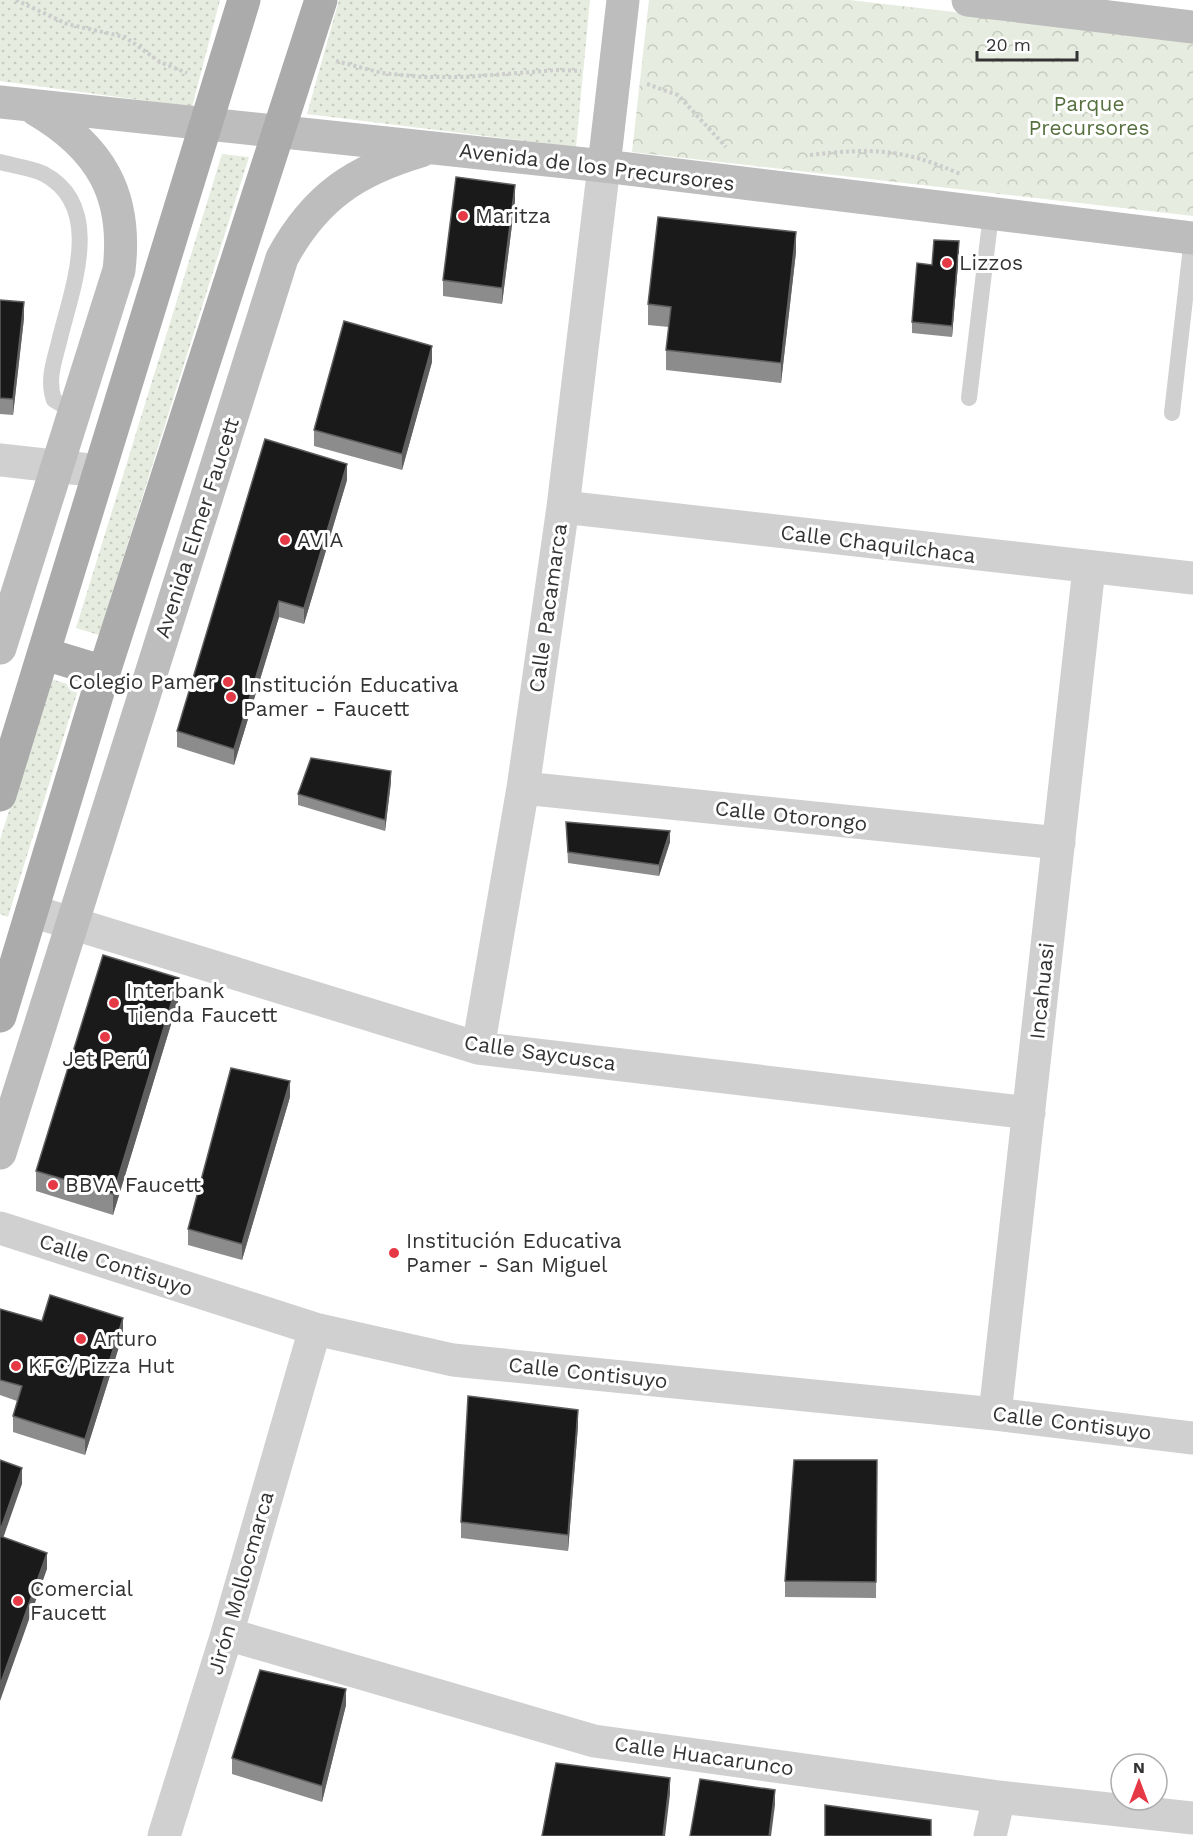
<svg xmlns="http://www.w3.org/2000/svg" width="1193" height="1836" font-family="'Work Sans',sans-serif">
<defs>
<pattern id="grass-dots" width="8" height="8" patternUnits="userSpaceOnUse" patternTransform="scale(1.5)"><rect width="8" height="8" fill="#e6ecdf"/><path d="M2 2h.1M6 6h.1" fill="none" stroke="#c6cbc0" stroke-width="1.8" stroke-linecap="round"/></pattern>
<pattern id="park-crowns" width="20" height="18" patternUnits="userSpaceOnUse" patternTransform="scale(1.5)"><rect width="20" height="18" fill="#e6ecdf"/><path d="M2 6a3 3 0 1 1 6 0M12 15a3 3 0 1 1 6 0" fill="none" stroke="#c6cbc0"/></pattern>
</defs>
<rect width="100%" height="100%" fill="#fff"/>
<!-- grass -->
<path fill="url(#grass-dots)" d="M0,0H220L192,107L0,81Z
M339,0H590L576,147L307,114Z
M222,154L249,157L99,635L76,628Z
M50,679L79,687L8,917L0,914V840Z"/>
<!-- park -->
<path fill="url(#park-crowns)" d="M649,0H849L1193,39V216L632,152Z"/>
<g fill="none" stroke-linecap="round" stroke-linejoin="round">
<!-- path -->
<path stroke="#cdcdcd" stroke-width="4" stroke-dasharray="3 3" stroke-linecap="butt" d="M16,0L67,24L125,37L160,62L187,73
M336,61L382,73L422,77H465L558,70L581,71
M647,84L678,95L726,147
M810,155C871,148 902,148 960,174"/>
<!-- service -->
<path stroke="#d0d0d0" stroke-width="16" d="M0,162C14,166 32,168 44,174C106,207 71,291 59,342C54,362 47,380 54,400L74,412
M969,398L991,214
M1172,413L1192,238"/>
<!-- minor -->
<path stroke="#d0d0d0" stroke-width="33" d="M0,460L99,471
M563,507L1193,578
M523,788L1059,843
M32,911L478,1048L1029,1113
M478,1048L523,788L563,507L604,166
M0,1228L315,1329L453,1360L995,1414L1193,1438
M995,1414L1089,568
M227,1634L594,1741L999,1797L1193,1818
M164,1836L227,1634L315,1329
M990,1836L999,1797"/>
<!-- secondary -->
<path stroke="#bdbdbd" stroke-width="33" d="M968,0L1193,27
M0,102L604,166L1193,238
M604,166L623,0
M0,648L119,270C128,194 100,147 35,109
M0,1153L282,258C315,197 356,170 421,151"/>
<!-- primary -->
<path stroke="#ababab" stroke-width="33" d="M45,654L104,672
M0,795L244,0
M0,1016L104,672L321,0"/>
</g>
<!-- wall -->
<path fill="#8c8c8c" d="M515,201L502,304L443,296V280Z
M796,252L781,383L666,370V350L669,327L648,325V304Z
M959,252L952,337L912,333V322L932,265Z
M0,300L24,318L13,415L0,414Z
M432,362L402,470L314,446V430Z
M347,480L304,624L279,617L234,765L177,747V731Z
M391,782L385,831L298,805V794Z
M566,822L670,842L659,876L568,863Z
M179,998L113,1215L36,1191V1171Z
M290,1097L242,1260L188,1245V1229Z
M0,1309L42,1321L123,1334L85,1455L13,1432V1416L17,1401L0,1395Z
M578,1426L568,1551L461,1538V1522Z
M877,1460L876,1598L785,1597V1581Z
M346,1705L322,1802L232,1774V1758Z"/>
<!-- shaded-wall -->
<path fill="#5f5f5f" d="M515,185V201L502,304V288Z
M796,232V252L781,383V363Z
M959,241V252L952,337V326Z
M24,302V318L13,415V399Z
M432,346V362L402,470V454Z
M347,464V480L304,624V608Z
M279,601V617L234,765V749Z
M391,771V782L385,831V820Z
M670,831V842L659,876V865Z
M179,978V998L113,1215V1194Z
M290,1081V1097L242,1260V1244Z
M123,1318V1334L85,1455V1439Z
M578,1410V1426L568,1551V1535Z
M22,1468V1484L0,1547V1531Z
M47,1553V1569L0,1701V1685Z
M346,1689V1705L322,1802V1786Z
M670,1778V1794L665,1836H663Z
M775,1790V1805L771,1836H769Z"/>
<!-- building -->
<path fill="#1a1a1a" stroke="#5f5f5f" stroke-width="1.5" d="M456,177L515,185L502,288L443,280Z
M658,217L796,232L781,363L666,350L671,307L648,304Z
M934,240L959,241L952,326L912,322L917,263L932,265Z
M0,300L24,302L13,399L0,398Z
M344,321L432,346L402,454L314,430Z
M265,439L347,464L304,608L279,601L234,749L177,731Z
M311,758L391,771L385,820L298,794Z
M566,822L670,831L659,865L568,852Z
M103,955L179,978L113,1194L36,1171Z
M231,1068L290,1081L242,1244L188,1229Z
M50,1295L123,1318L85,1439L13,1416L22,1386L0,1380V1309L42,1321Z
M468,1396L578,1410L568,1535L461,1522Z
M0,1460L22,1468L0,1531Z
M794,1460H877L876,1582L785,1581Z
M0,1536L47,1553L0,1685Z
M260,1670L346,1689L322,1786L232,1758Z
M556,1763L670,1778L663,1836H542Z
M700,1779L775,1790L769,1836H690Z
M825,1805L931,1820V1836H825Z"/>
<!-- markers -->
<g fill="#e63946" stroke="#fff" stroke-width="2">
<circle cx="463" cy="216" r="6"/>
<circle cx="947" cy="263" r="6"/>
<circle cx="285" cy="540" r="6"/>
<circle cx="228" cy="682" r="6"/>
<circle cx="231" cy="697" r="6"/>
<circle cx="114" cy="1003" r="6"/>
<circle cx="105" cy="1037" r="6"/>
<circle cx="53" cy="1185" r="6"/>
<circle cx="394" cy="1253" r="6"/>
<circle cx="81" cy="1339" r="6"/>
<circle cx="16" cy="1366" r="6"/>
<circle cx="18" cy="1601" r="6"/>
</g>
<g text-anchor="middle" stroke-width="6" stroke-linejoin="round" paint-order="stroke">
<!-- park labels -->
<g font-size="21" fill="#56703f" stroke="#fff">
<text x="1089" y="111">Parque<tspan x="1089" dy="24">Precursores</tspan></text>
</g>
<!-- street labels -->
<g font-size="21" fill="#333" stroke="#fff">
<text transform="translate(597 167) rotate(7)" y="7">Avenida de los Precursores</text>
<text transform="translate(197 528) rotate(-72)" y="7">Avenida Elmer Faucett</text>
<text transform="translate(878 544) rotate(7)" y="7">Calle Chaquilchaca</text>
<text transform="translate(548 608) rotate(-82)" y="7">Calle Pacamarca</text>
<text transform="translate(791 816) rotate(6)" y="7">Calle Otorongo</text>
<text transform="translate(1042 991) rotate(-84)" y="7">Incahuasi</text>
<text transform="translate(540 1053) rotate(8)" y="7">Calle Saycusca</text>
<text transform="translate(116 1265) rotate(18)" y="7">Calle Contisuyo</text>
<text transform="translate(588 1373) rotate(6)" y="7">Calle Contisuyo</text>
<text transform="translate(1072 1423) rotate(7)" y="7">Calle Contisuyo</text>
<text transform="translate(241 1583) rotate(-74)" y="7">Jirón Mollocmarca</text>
<text transform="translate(704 1756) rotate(8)" y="7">Calle Huacarunco</text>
</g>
<!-- poi labels -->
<g font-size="21" fill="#333" stroke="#fff" text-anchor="start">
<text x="475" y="223">Maritza</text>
<text x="959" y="270">Lizzos</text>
<text x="297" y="547">AVIA</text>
<text x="216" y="689" text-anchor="end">Colegio Pamer</text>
<text x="243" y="692">Institución Educativa<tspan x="243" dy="24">Pamer - Faucett</tspan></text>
<text x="126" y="998">Interbank<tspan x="126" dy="24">Tienda Faucett</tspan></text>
<text x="105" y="1066" text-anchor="middle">Jet Perú</text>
<text x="65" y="1192">BBVA Faucett</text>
<text x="406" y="1248">Institución Educativa<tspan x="406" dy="24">Pamer - San Miguel</tspan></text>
<text x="93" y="1346">Arturo</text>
<text x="28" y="1373">KFC/Pizza Hut</text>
<text x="30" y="1596">Comercial<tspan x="30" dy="24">Faucett</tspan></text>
</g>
</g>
<!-- north arrow -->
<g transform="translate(1139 1782)"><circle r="28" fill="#ffffff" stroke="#adadad" stroke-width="1.5"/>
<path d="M0-4.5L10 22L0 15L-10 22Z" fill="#e63946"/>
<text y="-9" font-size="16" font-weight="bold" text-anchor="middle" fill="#333333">N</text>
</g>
<!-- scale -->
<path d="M977 51v9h100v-9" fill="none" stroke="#333333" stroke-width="3"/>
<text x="986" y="51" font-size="18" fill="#333333" stroke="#ffffff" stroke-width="4.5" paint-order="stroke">20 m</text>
</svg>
